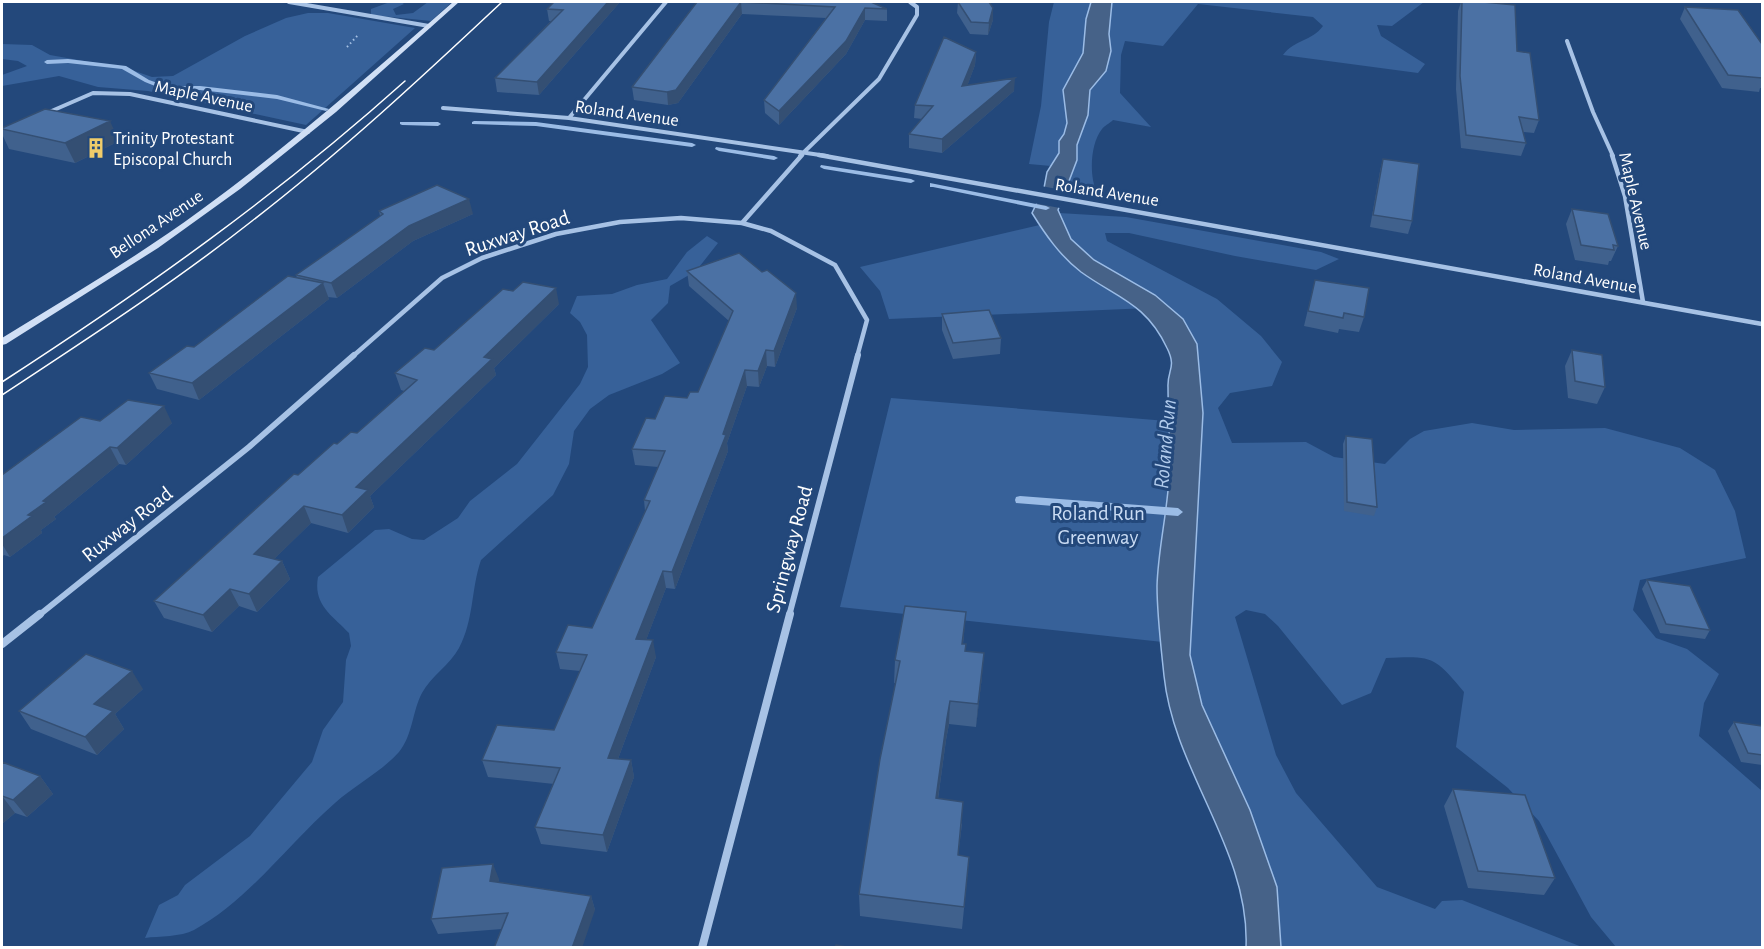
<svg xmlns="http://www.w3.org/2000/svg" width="1764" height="949" font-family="'Alegreya Sans',sans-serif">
<rect width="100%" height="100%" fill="#23487b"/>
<!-- green -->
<path fill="#376199" d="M390,2H401L404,4L393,9L396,15L413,13L428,2H452L431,21L371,15V9Z
M1054,2H1424L1392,26L1377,25L1381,36L1425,64L1418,73L1283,55C1295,39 1311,42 1323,26L1313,17L1198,4L1163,46L1125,41L1121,55L1120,93L1151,127L1113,120C1110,123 1104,126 1102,129C1090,144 1089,177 1097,192L1087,193L1066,188L1073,168L1029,164L1041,106L1049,22Z
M308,13H328L415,28L306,125L148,91L98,87L59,76L2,86V75L27,66L18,61L2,59V44L32,45L50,55L129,69L152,77L173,76L245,36L286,18Z
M1059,213L1126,217L1321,252L1339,259L1316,270L1235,256L1129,233H1105L1107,241L1217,299L1261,336L1282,362L1272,386L1230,393L1218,408L1232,443L1306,442L1334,457L1385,464L1410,439L1424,431L1472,423L1514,430L1605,428L1680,448L1715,470L1735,511L1746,558L1640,580L1633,610L1656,638L1687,649L1719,674L1704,703L1699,736L1762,791V947H1616L1591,917L1539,821L1508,788L1456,747L1464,692C1434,656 1433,656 1386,658L1371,693L1342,705L1278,626L1265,614L1246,610L1235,617L1276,755L1296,793L1377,887L1435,909L1442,901L1462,900L1582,947H1281L1277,887L1250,810L1202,705L1190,655V645L840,607L891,398L1203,424L1197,344L1183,319L1155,295L1149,308L889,319L880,291L860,267L1061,220Z
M707,236L718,243L696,271L670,286L668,303L651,320L680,363L662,374L609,395L590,409L574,431L569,464L553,495L481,560C471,589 474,620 459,648C450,665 431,676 422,693C412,712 413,735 399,752C381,772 355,785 335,803C288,844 249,900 194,930C181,937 159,936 145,938L159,905L178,895L185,885L250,836L312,762L323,730L343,702L346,660L351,646L349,633C332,615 313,605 318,577L375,530L389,529L412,539L424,540L458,518L470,501L517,464L580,384L588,367L587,335L580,322L570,313L577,296L612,294L637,285L667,279L687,252Z"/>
<!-- water -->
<path fill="#466288" stroke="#9bbce6" stroke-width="1.5" d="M1091,2H1112L1109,34L1111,51L1106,71L1090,90L1088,115L1077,145V160L1058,210L1071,239L1094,260L1155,295L1183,319L1197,344L1203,413L1190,655L1202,705L1250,810L1277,887L1281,947H1246C1250,850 1174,772 1164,676C1161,647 1157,615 1157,586C1158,550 1167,514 1169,478C1171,448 1168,417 1168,387C1167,370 1177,368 1167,348C1146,303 1117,298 1081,272C1060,256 1045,234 1032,213L1044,188L1047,172L1059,153V141L1064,134L1067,123L1063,90L1083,53L1086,19Z"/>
<!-- pier -->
<path fill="#23487b" d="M1041,186L1068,191L1060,208L1033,203Z"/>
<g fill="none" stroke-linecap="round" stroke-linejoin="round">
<!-- stream -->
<path fill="#9bbce6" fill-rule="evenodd" d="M68,59L126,66L149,80L166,86H200L277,95L329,109L326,111L277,99L200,90H165L145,82L122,69L68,63L47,64L44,62L47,60Z
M474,121L536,122L692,143L696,145L692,147L536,126L472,124V122Z
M400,122H438L441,124L438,126L402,125L400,124Z
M716,147L774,156L778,158L774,160L719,151L715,149Z
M821,165L911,179L915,181L911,183L824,169L820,167Z
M930,183L1046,206L1050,208L1046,210L933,187H930Z
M1020,496L1178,508L1183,512L1178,516L1016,503L1015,500L1016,497Z"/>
<!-- path -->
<path stroke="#a7c2e5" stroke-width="2" stroke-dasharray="1.5 3" stroke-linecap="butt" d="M347,47L359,34"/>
<!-- street-far3 -->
<path stroke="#a7c2e5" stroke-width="4" d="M289,2L429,26
M1567,41L1593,112L1613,156
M443,108L569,118L827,156
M47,113L93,93L130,94L308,132
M569,118L666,2
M800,156L879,79L917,15V7L910,2"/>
<!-- street-far2 -->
<path stroke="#a7c2e5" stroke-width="4.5" d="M819,155L1762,324
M1612,155L1625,196L1643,302
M742,223L802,155
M352,357L442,278L482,258L556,234L620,222L681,218L742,223L771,231L835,265L867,320L857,357"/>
<!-- street-far1 -->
<path stroke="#a7c2e5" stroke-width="6" d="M38,616L249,447L354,355
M789,616L858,355"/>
<!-- street -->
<path stroke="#a7c2e5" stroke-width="8" d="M2,644L40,614
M702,948L790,614"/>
<!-- secondary -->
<path fill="#d0dff5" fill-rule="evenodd" d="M453,2H459L336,112L240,189L158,248L6,344L2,345V338C69,297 137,257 201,210C289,146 371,74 453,2Z"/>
<!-- tram -->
<path stroke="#fff" stroke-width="1.5" d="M2,382C144,290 279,194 405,81
M2,395C87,339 172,284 252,221C340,153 421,78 502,2"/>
</g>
<!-- wall -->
<path fill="#40618d" d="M620,2L539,95L497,92L495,78L551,21H549L547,9Z
M697,2L875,4L887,9V21L865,20L846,54L779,125L765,113L764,100L826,18L742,14L678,103L668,105L634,100L632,87Z
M958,2L993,20L988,35L970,34L957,13Z
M1461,2H1483L1539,120L1534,133L1523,132L1526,143L1521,156L1461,148L1456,89L1458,11Z
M1685,7L1762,44V88H1760L1759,92L1722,88L1680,19Z
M976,52L975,65L967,86L1014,91L942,153L909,148V134L922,119L914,118L915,105Z
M2,128L119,141L75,163L9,149L2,134Z
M1383,159L1412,221L1408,234L1370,227L1380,171Z
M1572,209L1618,246L1611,261H1609L1608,265L1575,260L1566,224Z
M379,211L473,214L413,241L337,298L328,297L329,299L199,400L157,389L149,373L194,347L297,278L296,275L380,216Z
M687,271L797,308L775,367L767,366L759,387L747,386L727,443L728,451L675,589L666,588L646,640L656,657L618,759L631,760L634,777L607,852L541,844L535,827L554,784L488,777L482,760L554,730L580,671L560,669L556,652L592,628L645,511L644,500L658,467L635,465L632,449L655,419L687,398L698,392L729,321L689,286Z
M1315,280L1364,317L1359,332L1339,329L1338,333L1304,326Z
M559,304L494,368L496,375L370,496L374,507L348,533L311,523L274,559L282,561L290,579L257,612L239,606L212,632L164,618L154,601L298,475L337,444L357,433L404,391L401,390L395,373L434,350Z
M942,314L1001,338L1000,354L953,359L942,330Z
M1572,350L1605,387L1597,404L1568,398L1565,366Z
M100,421L172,423L126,465L119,464L54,517L56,519L41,530L42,533L10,557L4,555L2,557V475Z
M1346,436L1377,507L1374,516L1344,511L1343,444Z
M1647,580L1710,630L1705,639L1660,633L1642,589Z
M964,635L963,644L966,651L982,676L976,727L949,724L946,740L938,799L962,824L958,855L969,857L962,929L860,916L859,894L896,683H894L895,660Z
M143,689L115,714L124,729L97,755L31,729L19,711Z
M1734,722L1762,726V765L1741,762L1728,731Z
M2,762L40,776L53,794L27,817L15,813L2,824Z
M1453,789L1555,878L1544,895L1468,888L1444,806Z
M499,879L498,882L591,896L595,910L502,929L438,934L431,919Z"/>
<!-- shaded-wall -->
<path fill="#344f73" d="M608,2H620L539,95L537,82Z
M741,2L742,14L678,103L668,105L667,92Z
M865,8V20L846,54L779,125V111Z
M993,8V20L988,35L989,23Z
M976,52L975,65L962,100V86Z
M1015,78L1014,91L942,153V139Z
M110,121L119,141L75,163L65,143Z
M469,199L473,214L413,241L337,298L331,283L409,226Z
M323,283L329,299L199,400L192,383Z
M556,288L559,304L494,368L496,375L370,496L374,507L348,533L342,515L356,487L484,357Z
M796,293L797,308L775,367L774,351Z
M766,350L767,366L759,387L758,371Z
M745,370L747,386L727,443L728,451L675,589L672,572Z
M164,406L172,423L126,465L117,448Z
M110,447L119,464L54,517L56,519L41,530L42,533L10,557L2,544V538L43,501Z
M304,506L311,523L262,571L254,554Z
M282,561L290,579L257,612L249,594Z
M663,571L666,588L640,656L636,639Z
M230,589L239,606L212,632L203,615Z
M966,612L964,635L960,666L962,644Z
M653,640L656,657L612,775L608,758Z
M984,653L982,676L976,727L978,704Z
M132,671L143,689L115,714L124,729L97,755L85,737L94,704Z
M950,701L949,724L946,740L935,820L936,798L947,718Z
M631,760L634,777L607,852L603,835Z
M40,776L53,794L27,817L13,800Z
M2,796L15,813L2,824Z
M493,864L499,879L496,896L490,881Z
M591,896L595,910L582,948H572Z"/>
<!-- building -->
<path fill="#4b71a4" stroke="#344f73" stroke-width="1.5" d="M554,2H608L537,82L495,78L563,10L547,9Z
M697,2H871L887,9L865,8L846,41L779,111L764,100L835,7L741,2L676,90L667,92L632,87Z
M958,2H989L993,8L989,23L971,22Z
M1462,2H1483L1515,5L1517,51L1530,53L1539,120L1519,117L1526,143L1466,135L1460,76Z
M1685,7L1738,10L1762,44V78L1728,75Z
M944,37L976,52L962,86L1015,78L942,139L909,134L933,106L915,105Z
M45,109L110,121L65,143L2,129V128Z
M1383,159L1419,164L1412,221L1373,215Z
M437,185L469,199L409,226L331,283L296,275L383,214L379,211Z
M1572,209L1608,214L1618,246L1613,245L1614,250L1581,245Z
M739,253L762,272L767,270L796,293L774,351L766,350L758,371L745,370L723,434L726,435L672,572L663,571L636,639L653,640L608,758L631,760L603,835L535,827L560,768L482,760L497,725L554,730L587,655L556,652L568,625L592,628L650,501L644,500L665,451L632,449L646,418L655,419L665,396L687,398L690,392H698L733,311L687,271Z
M288,276L323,283L192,383L149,373L187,346L194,347Z
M1315,280L1369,288L1364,317L1344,313L1343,318L1308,311Z
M523,282L556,288L484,357L492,359L356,487L368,490L342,515L304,506L254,554L282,561L249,594L230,589L203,615L154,601L294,474L298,475L334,443L337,444L351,432L357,433L417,380L395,373L425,348L434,350L503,289L513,291Z
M989,310L1001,338L953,343L942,314Z
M1572,350L1602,355L1605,387L1575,381Z
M128,400L164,406L117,448L110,447L43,501L46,502L28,515L32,516L2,538V475L81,417L100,421Z
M1346,436L1372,439L1377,507L1347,502Z
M1647,580L1690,586L1710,630L1666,624Z
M905,606L966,612L962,644H966L965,651L984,653L978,704L950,701L947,718L936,798L963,802L958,855L969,857L964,907L859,894L880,759L900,661L895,660Z
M86,654L132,671L94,704L113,711L85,737L19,711Z
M1734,722L1762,726V755L1748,753Z
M2,762L40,776L13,800L2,796Z
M1453,789L1525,795L1555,878L1478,871Z
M493,864L490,881L591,896L572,948H494L508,913L431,919L442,868Z
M836,945L852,948H835Z"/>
<!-- icons -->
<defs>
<g id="building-bare" transform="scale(1.62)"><path d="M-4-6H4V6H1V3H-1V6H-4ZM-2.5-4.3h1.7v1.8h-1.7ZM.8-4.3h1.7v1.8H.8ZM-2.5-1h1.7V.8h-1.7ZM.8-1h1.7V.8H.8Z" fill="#f0cc6a" stroke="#23487b" stroke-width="2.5" paint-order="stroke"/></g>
</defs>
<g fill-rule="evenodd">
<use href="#building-bare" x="96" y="148"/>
</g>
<g text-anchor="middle" stroke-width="6" stroke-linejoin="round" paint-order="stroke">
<!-- far-street labels -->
<g font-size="18" fill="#fff" stroke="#23487b">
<text transform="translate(204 96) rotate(12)" y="6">Maple Avenue</text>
<text transform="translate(627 113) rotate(8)" y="6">Roland Avenue</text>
<text transform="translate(1107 192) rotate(9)" y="6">Roland Avenue</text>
<text transform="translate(1636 201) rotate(77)" y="6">Maple Avenue</text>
<text transform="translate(156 224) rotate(-34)" y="6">Bellona Avenue</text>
<text transform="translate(1585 278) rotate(10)" y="6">Roland Avenue</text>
</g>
<!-- far-poi labels -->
<g font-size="18" fill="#fff" stroke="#23487b" text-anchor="start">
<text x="113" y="144">Trinity Protestant<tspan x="113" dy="21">Episcopal Church</tspan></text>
</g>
<!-- street labels -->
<g font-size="21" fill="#fff" stroke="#23487b">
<text transform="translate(517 233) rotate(-18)" y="7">Ruxway Road</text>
<text transform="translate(127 524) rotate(-38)" y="7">Ruxway Road</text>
<text transform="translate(789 549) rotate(-75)" y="7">Springway Road</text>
</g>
<!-- park labels -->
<g font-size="21" fill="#cadcf4" stroke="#23487b">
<text x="1098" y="520">Roland Run<tspan x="1098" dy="24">Greenway</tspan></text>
</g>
<!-- water labels -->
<g font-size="22" font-style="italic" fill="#b2cced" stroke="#23487b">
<text transform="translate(1164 444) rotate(-85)" y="8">Roland Run</text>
</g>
</g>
<!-- border -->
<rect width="1764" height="949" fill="none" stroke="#ffffff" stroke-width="6"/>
</svg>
